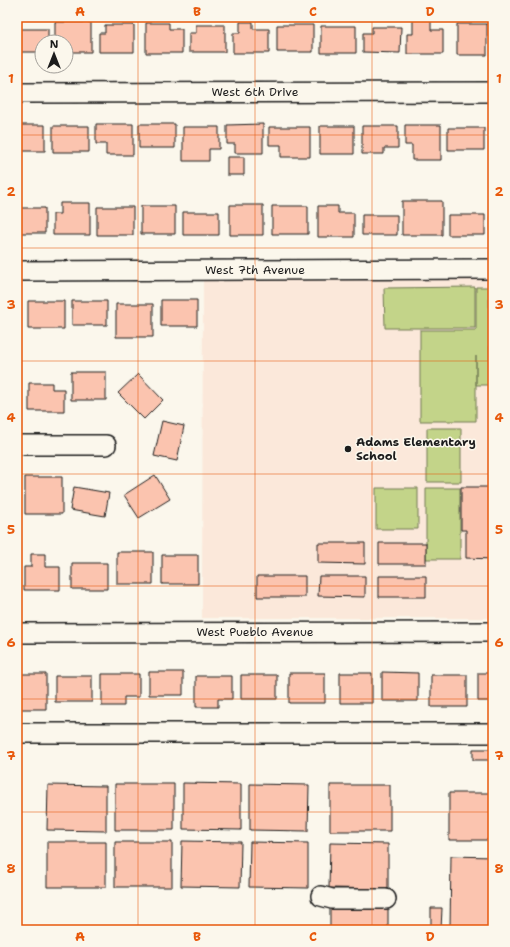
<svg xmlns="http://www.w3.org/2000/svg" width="510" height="947" font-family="'Shantell Sans',sans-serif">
<rect width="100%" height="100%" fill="#fbf7ec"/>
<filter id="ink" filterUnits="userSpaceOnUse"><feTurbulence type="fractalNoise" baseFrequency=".025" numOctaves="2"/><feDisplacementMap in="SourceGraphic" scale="8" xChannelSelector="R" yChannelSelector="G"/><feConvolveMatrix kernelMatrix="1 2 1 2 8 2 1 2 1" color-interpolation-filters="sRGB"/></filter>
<g filter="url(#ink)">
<!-- built -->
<path fill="#fbe8da" d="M493,279V618H202L203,280Z"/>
<!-- green -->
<path fill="#c3d489" stroke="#707852" d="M475,287V328H385L384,288Z
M476,287H489L490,385H476V356V421H420V330H476Z
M427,428H461V482H427Z
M376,488H418V529H376Z
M426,488H460V559H426Z"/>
<!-- building -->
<path fill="#fbc4af" stroke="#1c1c1c" d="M413,19H431V30H443V54H407V34H413Z
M55,22H91V52H66V42H55Z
M240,22H253V29H269V53H233V33H240Z
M146,23H169V29H182V53H146Z
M457,24H487V55H457Z
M105,25H134V52H99V33H105Z
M196,25H225V52H189V33H196Z
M277,25H313V52H277Z
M321,26H356V53H321Z
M372,27H401L400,53L363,52V33H372Z
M19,29H48V42H42V52H17V35H19Z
M96,124H133V155H106V144H96Z
M139,124H175V148H139Z
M263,124V153H235V144H227V125Z
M17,125H45V151H17Z
M405,125H441V160H412V145H405Z
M53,126H89V152H53Z
M320,126H354V154H320Z
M362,126H398V148H384V154H362Z
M183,127H219V149H209V161H183Z
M269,127H310V157H281V145H269Z
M492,127H493V154H492Z
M448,128H484V150H448Z
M227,157H244V175H227Z
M402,201H442V235H402Z
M491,202H493V236H491Z
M60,203H90V235H53V214H60Z
M230,205H263V235H230Z
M141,206H175V234H141Z
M272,206H308V234H272Z
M318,206H338V213H354V237H318Z
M97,207H133V235H97Z
M17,208H45V233H17Z
M183,212H219V235H183Z
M362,215H397V235H362Z
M448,215H485V235H448Z
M161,300H197V326H161Z
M28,301H64V329H28Z
M72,301H107V325H72Z
M116,304H153V337H116Z
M71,372H106V400H71Z
M138,374L163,400L144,419L118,393Z
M29,383H52V389H64V411H29Z
M162,421L184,426L177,461L154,456Z
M155,475L170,499L139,518L124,495Z
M25,477H62V514H25Z
M489,481H493V559L466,558V530H461V487H489Z
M74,487L109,493L105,516L70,510Z
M318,543H365V564L318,563Z
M379,543H426V564H379Z
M117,552H153V584H117Z
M31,554H45V567H60V590H24V567H31Z
M162,555H198V584H162Z
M72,563H107V589H72Z
M257,576H305V597H257Z
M319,576H365V597L318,596Z
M379,576H426V597H379Z
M149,672H183V695H149Z
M382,672L418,673V701H382Z
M289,673H325V703H289Z
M340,673H372V703H340Z
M478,673H493V701H478Z
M17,674H46V709H17Z
M102,674H139V697H124V706H102Z
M241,675H277V699H241Z
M431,675H467V707H431Z
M55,676H92V702H55Z
M196,676H232V699H218V707H196Z
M473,749H493V760H473Z
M183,783L241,784V830L183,829Z
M115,784H174V830H115Z
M250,784L309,785L308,831L250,830Z
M48,785L106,786V831L47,830Z
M330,785H390V831H330Z
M449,793H493V840H449Z
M182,841L241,842L240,887L181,886Z
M47,842H106V887H47Z
M115,842H172V887H115Z
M250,842L308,843V888L249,887Z
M330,843L388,844V889L329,888Z
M451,856L493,857V930H450Z
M330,908H388V930H330Z
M431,908H442L441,930H431Z"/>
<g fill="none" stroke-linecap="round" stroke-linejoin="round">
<!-- minor casing -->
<g stroke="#1c1c1c" stroke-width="22">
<path id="minor" d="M17,93L493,92
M17,271L493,269
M17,445H106
M17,633L493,632
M17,733H493
M321,896L332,899H386"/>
</g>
<!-- minor -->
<use href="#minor" stroke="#fbf7ec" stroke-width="19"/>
</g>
</g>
<!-- grid -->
<path fill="none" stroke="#e8590c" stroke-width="1" stroke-opacity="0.55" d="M138,17V930M255,17V930M372,17V930M17,135H493M17,248H493M17,361H493M17,474H493M17,586H493M17,699H493M17,812H493"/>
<!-- markers -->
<circle fill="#1c1c1c" stroke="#fbf7ec" stroke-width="1.5" cx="348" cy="449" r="4"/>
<g text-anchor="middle" stroke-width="3" stroke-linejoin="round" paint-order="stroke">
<!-- street labels -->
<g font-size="12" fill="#1c1c1c" stroke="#fbf7ec">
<text x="255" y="96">West 6th Drive</text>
<text x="255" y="274">West 7th Avenue</text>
<text x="255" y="636">West Pueblo Avenue</text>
</g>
<!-- poi labels -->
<g font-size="12" font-weight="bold" fill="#1c1c1c" stroke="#fbf7ec" text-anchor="start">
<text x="356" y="446">Adams Elementary<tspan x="356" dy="14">School</tspan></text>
</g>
</g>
<!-- margin -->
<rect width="510" height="947" fill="none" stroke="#fbf7ec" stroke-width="44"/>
<!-- north arrow -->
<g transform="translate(54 54)"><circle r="19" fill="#fbf7ec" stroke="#a29f99"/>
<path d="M0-3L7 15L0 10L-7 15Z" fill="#1c1c1c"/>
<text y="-6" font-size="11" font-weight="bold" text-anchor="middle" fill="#1c1c1c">N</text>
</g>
<rect x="22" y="22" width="466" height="903" fill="none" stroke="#e8590c" stroke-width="1.5"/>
<g font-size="13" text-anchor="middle" font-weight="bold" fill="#e8590c">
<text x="80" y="16">A</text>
<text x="197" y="16">B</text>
<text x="313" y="16">C</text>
<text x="430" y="16">D</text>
<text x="11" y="83">1</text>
<text x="499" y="83">1</text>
<text x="11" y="196">2</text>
<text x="499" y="196">2</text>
<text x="11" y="309">3</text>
<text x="499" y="309">3</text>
<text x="11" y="422">4</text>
<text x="499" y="422">4</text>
<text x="11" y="534">5</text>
<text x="499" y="534">5</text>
<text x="11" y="647">6</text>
<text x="499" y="647">6</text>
<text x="11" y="760">7</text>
<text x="499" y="760">7</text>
<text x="11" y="873">8</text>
<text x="499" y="873">8</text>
<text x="80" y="941">A</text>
<text x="197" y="941">B</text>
<text x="313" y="941">C</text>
<text x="430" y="941">D</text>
</g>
</svg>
